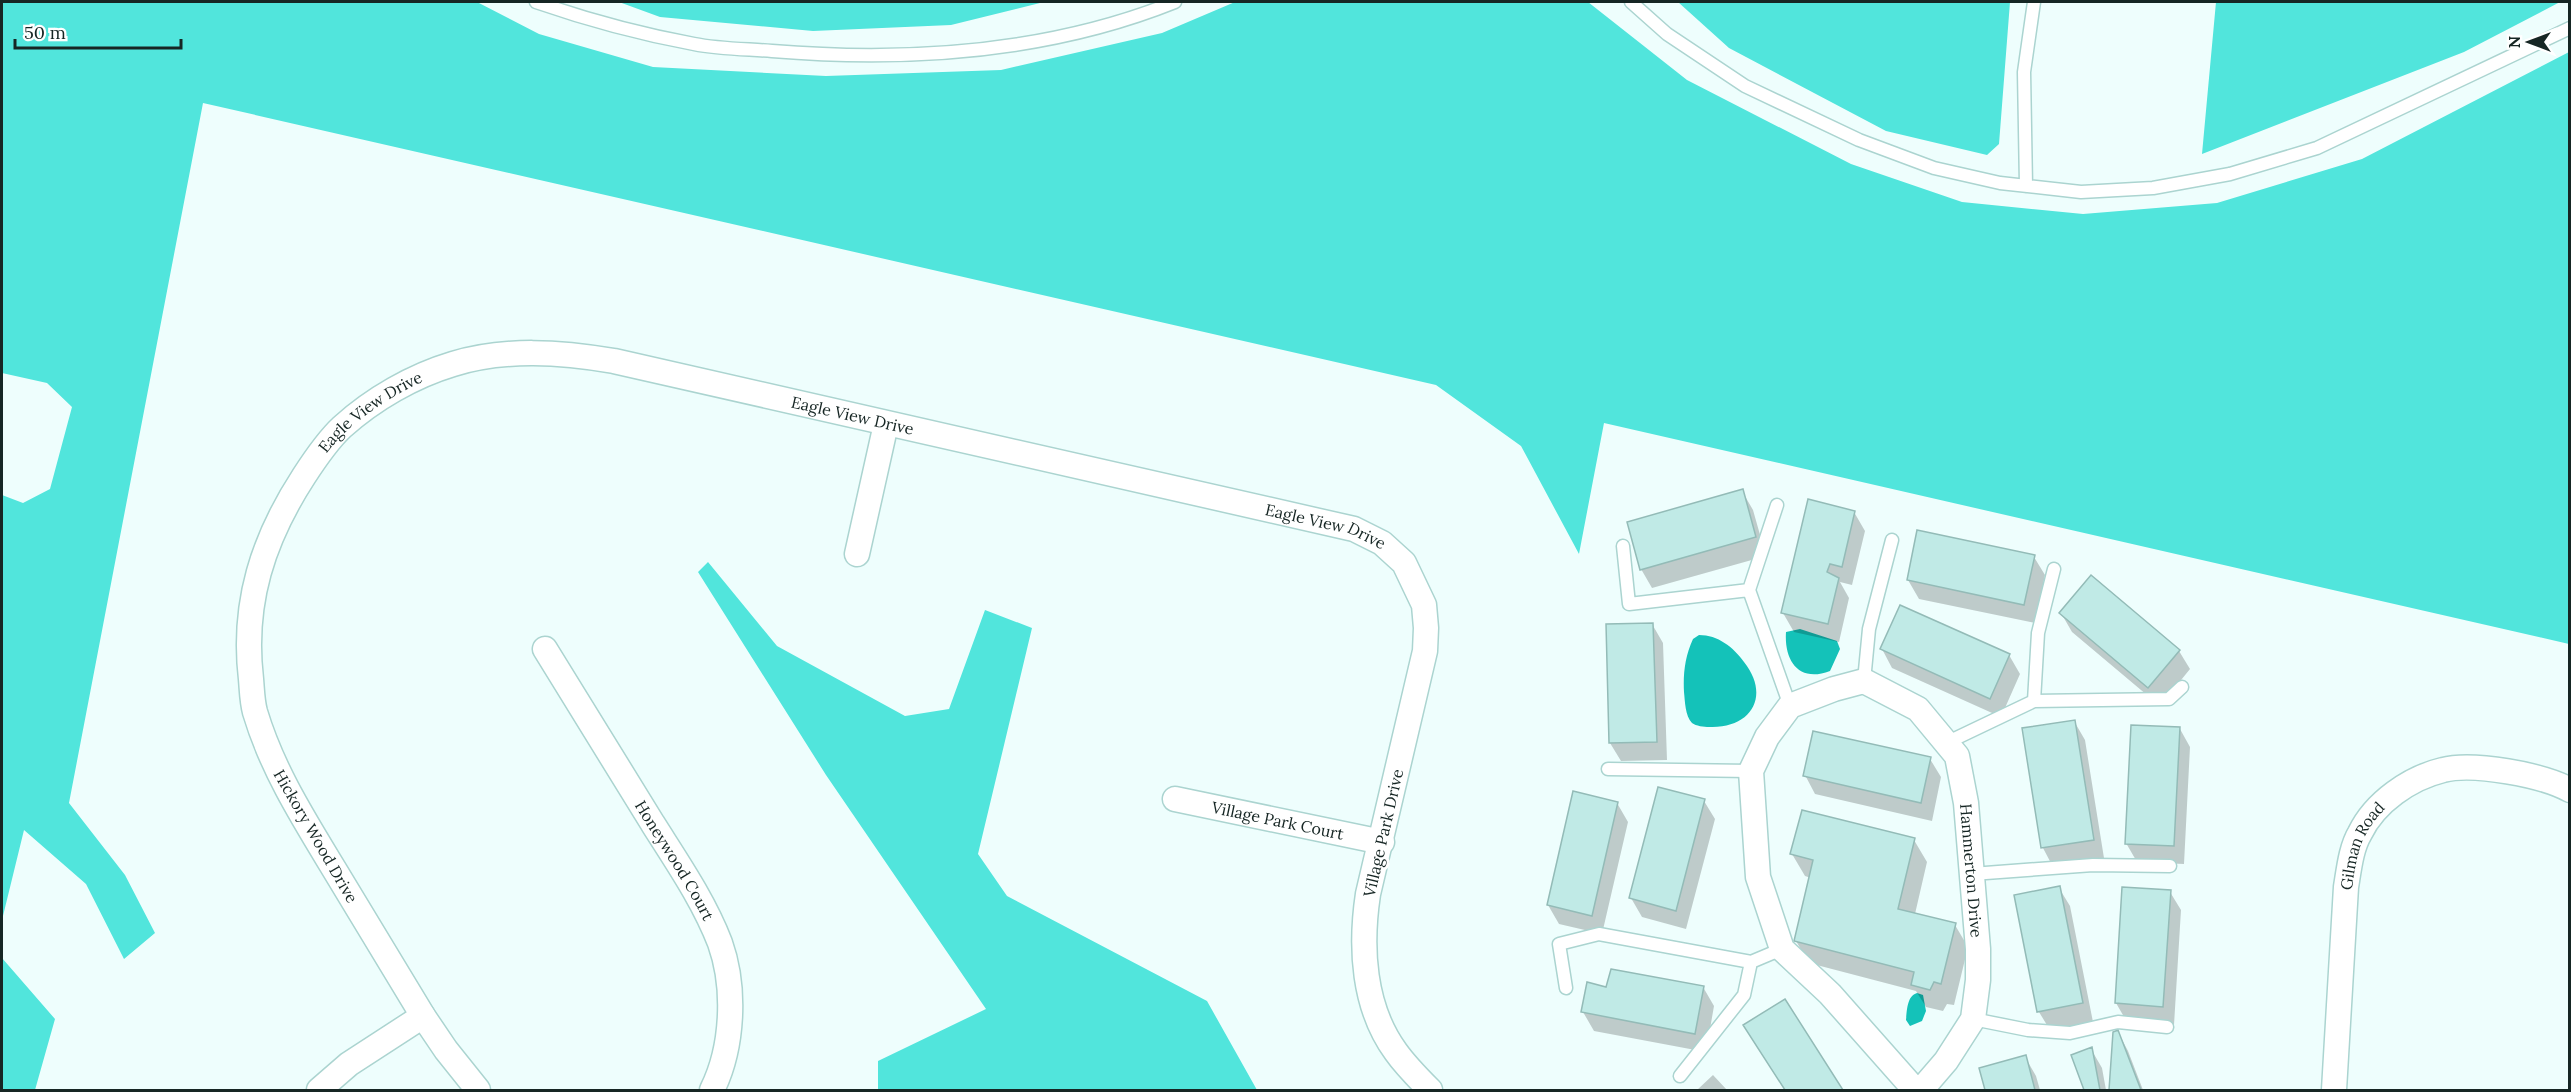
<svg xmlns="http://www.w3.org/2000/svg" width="2571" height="1092" font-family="Lora,serif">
<rect width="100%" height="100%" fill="#eefefd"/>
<!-- forest -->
<path fill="#51e5dc" d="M2,2H477L539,34L653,67L826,76L1001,70L1162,33L1235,2H1588L1687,80L1851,164L1962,202L2083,214L2217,203L2362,159L2569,52V644L1604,423L1579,554L1521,446L1436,385L203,103L69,803L125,875L155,933L124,959L86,884L24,830L2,920V495L23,503L50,489L72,407L47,383L2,373Z
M619,2H1044L951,25L813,31L660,17Z
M1678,2H2010L1999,144L1987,155L1886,131L1729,48Z
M2216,2H2560L2464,52L2202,154Z
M708,562L777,646L905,716L949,709L985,610L1032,628L978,854L1007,896L1207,1001L1257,1090H878V1061L986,1009L826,775L698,572Z
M2,958L55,1019L35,1090H2Z"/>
<!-- water -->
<path fill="#14c2b9" d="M1800,629L1837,641L1840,649L1830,671C1799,683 1784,661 1786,632Z
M1699,635C1718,635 1733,647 1744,662C1771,696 1751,729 1709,727C1704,727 1696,726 1692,723C1685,716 1685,701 1684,692C1683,674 1685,656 1693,639Z
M1917,993L1923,995L1926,1011L1922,1021L1910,1026L1906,1020C1907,1010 1907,996 1917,993Z"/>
<!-- shadow -->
<path fill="#0003" d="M1742,491L1753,510L1766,556L1652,588L1641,569Z
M1854,512L1865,531L1852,585L1840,582L1849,598L1839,642L1794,632L1783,613Z
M2034,557L2045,575L2035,623L1919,599L1908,580Z
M1901,607L2009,655L2020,674L2001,717L1892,668L1882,649Z
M2061,613L2179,651L2190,669L2160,706L2072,632Z
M1652,624L1663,643L1667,760L1621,761L1610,743Z
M2074,721L2085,740L2104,858L2053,867L2043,848L2024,730Z
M2180,729L2190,747L2184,864L2137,862L2126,843Z
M1930,759L1941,777L1932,821L1815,794L1805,775Z
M1704,801L1715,819L1686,929L1642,917L1631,898Z
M1617,803L1628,822L1602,934L1559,924L1548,905Z
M1914,840L1927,862L1915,914L1955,925L1968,947L1954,1005L1947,1004L1943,1011L1926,1007L1916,991L1809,963L1796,941L1811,878L1805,876L1792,854Z
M2059,888L2070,906L2093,1022L2050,1030L2039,1012L2016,896Z
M2124,889L2170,892L2181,910L2174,1025L2127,1022L2116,1003Z
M1703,987L1714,1006L1706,1052L1594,1031L1583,1012L1607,989Z
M1784,1001L1841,1090H1785L1756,1044Z
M2118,1032L2128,1051L2143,1090H2111L2114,1033Z
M2091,1049L2102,1068L2106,1090H2085L2073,1056Z
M2025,1057L2036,1076L2040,1090H1986L1980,1069Z
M1713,1075L1727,1090H1697Z"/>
<!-- building -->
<path fill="#c0eae6" stroke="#93bbb7" stroke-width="1.5" d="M1743,489L1756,537L1640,570L1627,522Z
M1808,499L1855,511L1842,567L1830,564L1827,572L1839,578L1828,624L1781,613Z
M1917,530L2035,555L2024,605L1907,580Z
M2091,575L2180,650L2148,688L2059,613Z
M1900,605L2010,654L1990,699L1880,649Z
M1653,623L1657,742L1609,743L1606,624Z
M2075,720L2094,840L2041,848L2022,728Z
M2131,725L2180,727L2174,846L2125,844Z
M1813,731L1931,757L1921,803L1803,776Z
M1658,787L1705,799L1676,911L1629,898Z
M1573,791L1618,802L1592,916L1547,905Z
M1802,810L1915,838L1898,909L1956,923L1941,984L1934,982L1930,990L1911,985L1914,972L1794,941L1813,860L1790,854Z
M2060,886L2083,1003L2037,1012L2014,895Z
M2122,887L2171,890L2163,1007L2115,1003Z
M1611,969L1704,986L1695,1034L1581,1012L1587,982L1606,987Z
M1785,999L1843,1090H1785L1743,1025Z
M2118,1030L2141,1090H2109L2113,1032Z
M2092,1047L2100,1090H2084L2071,1055Z
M2026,1055L2035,1090H1985L1979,1068Z"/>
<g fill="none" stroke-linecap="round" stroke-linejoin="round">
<!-- lane casing -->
<g stroke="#abd4d0" stroke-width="15">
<path id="lane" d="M536,2C588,20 640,34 694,44C719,49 746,49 772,51C907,62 1048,53 1175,2
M1631,2L1667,34L1745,86L1859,140L1934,168L2000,183L2081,192L2153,188L2230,174L2317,148L2570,28
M2026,186L2024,72L2034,2
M1777,505L1749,590L1790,706
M1623,546L1629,604L1749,590
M1864,681L1869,629L1892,540
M2034,701L2038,633L2054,569
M1946,743L2034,701L2169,699L2182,687
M1608,769L1751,771
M1972,874L2093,865L2170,866
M1566,988L1559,944L1599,934L1751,962L1782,949
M1973,1019L2028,1030L2070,1033L2118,1022L2167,1027
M1680,1076L1744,995L1751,962"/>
</g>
<!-- street casing -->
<g stroke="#abd4d0" stroke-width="27">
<g id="street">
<path d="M857,554L886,424"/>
<path id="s1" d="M545,649C581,708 617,766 653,824C677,862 704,901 720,943C736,988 733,1048 712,1090"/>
<path id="s2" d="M1175,799L1382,842"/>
<path d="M319,1090L349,1064L423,1016"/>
<path id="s3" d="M478,1090L446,1050L423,1016C393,967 364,918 334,869C303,818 272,769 255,712C252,701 252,690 251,679C242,603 263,539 304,476C315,459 327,441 342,427C373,399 413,376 453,364C505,348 561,352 614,361L1354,529L1382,543L1404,563L1424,605L1426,628L1425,651L1368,894C1360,947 1363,1007 1396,1052C1406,1066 1418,1078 1430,1090"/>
<path id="s4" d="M1915,1090L1830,994L1782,949L1758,877L1751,771L1767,737L1790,706L1834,689L1864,681L1918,709L1957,756L1966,803L1978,949V980L1973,1019L1946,1061L1921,1090"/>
<path id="s5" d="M2334,1090L2346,887C2349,869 2351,848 2360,833C2375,802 2410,778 2443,770C2473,762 2543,775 2570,790"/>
</g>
</g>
<!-- lane -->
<use href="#lane" stroke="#fff" stroke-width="12"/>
<!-- street -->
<use href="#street" stroke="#fff" stroke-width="24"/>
</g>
<g text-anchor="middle" stroke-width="6" stroke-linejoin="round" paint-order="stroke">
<!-- street labels -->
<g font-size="16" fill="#162624" stroke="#fff">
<text dy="6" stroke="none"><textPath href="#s3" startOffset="782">Eagle View Drive</textPath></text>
<text dy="6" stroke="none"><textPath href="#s3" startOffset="1286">Eagle View Drive</textPath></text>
<text dy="6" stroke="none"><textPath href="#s3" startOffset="1772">Eagle View Drive</textPath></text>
<text dy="6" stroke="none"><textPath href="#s2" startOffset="105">Village Park Court</textPath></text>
<text transform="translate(1383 833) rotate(-77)" y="6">Village Park Drive</text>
<text transform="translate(316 836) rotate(60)" y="6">Hickory Wood Drive</text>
<text dy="6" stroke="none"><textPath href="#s5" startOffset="248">Gilman Road</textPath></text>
<text dy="6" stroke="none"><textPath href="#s1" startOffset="248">Honeywood Court</textPath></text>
<text dy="6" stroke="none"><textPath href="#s4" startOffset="768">Hammerton Drive</textPath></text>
</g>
</g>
<!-- border -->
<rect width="2571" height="1092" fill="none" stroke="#162624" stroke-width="6"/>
<!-- north arrow -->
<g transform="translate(2529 42) rotate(270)" stroke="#ffffff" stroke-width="4.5" paint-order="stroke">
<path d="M0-4.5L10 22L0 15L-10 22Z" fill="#162624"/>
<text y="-9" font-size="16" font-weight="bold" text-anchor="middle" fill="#162624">N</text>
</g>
<!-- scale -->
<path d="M15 39v9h166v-9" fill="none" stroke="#162624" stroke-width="3"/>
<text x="24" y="39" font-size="18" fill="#162624" stroke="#ffffff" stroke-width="4.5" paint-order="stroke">50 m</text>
</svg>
